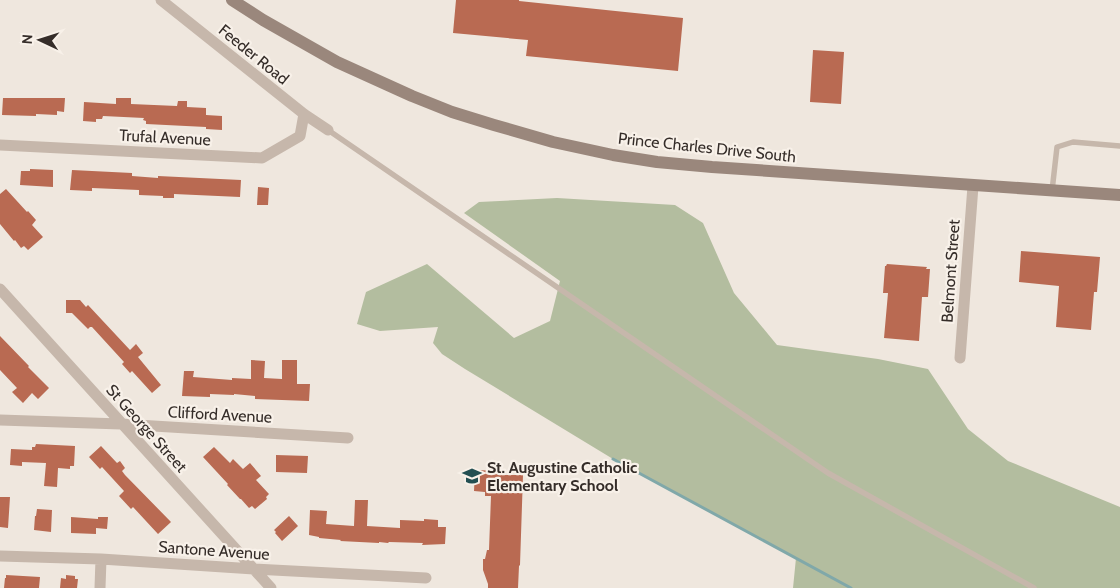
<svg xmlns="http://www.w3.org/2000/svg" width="1120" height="588" font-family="Cabin,sans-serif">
<rect width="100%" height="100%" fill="#efe7de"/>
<!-- green -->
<path fill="#b3bd9f" d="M557,198L675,205L703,223L734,293L777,345L878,359L928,369L968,429L1008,461L1120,507V588H793L796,558L613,459L465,369L442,354L433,343L438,327L380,331L357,324L366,292L427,264L514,338L550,321L560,281L464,213L479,202Z"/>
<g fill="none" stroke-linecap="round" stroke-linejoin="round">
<!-- stream -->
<path stroke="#80a8a9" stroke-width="3" d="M613,459L851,588"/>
</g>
<!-- building -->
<path fill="#b96a52" d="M456,0H519V1L683,18L678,71L526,56L528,40L453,33Z
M813,50L844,52L841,104L810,102Z
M3,98H65L64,112L57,111V115L36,114V116L2,115Z
M116,98H131V104L177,106L178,101H187V107L206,108V115L222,116V130L206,129V127L146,124V121L143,120L144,118L103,116L102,119H96V122L83,121L84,102L116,104Z
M30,169L53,170V187L20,185L21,171H30Z
M72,170L132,173V176L158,178V176L241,180L240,197L174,194V198H163V196L139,195V190L92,188V191L70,190Z
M258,187L269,188L268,205H257Z
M6,189L27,212L28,211L36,220L32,225L43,237L28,250L24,246L21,248L15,240L14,241L0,224V194Z
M1021,251L1100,257L1097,292H1094L1091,330L1056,327L1059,286L1019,282Z
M887,264L927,267L926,269H930L928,297H922L919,341L884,338L888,293H883L885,266H886Z
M66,300H80L86,307L88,305L130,350L136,344L143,353L138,357L161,385L152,393L132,371L130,373L122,364L124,362L92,327H90L88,329L72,313H66Z
M0,336L29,366L28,367L49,388L38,399L32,393L23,403L12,392L17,388L0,370Z
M251,360L265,361L264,378L282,379V360H297V384H310L309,401L255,399V396L234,394V395L210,394V397L182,396L184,371H194L193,377L232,380V378L251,379Z
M36,444L75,446L74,466H70V469L58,468L57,487L44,486L46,463L22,462V466L10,465L11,449L32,450V447H35Z
M101,446L117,463L120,461L125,468L122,471L125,475L171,522L158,534L133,507L131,509L119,496L124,491L102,467L100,469L89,457Z
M214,447L230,463L233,459L243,469L250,463L261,476L256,480L269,494L266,497L267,499L255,509L252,506L249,508L241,499H240L227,485L228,484L203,457Z
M276,455L308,456L307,473L276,472Z
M475,470L503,471V475H523L520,565L519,566L518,588H488V584L483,570V559H485L487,550H489L491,496H485V492L474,491Z
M0,497H10L8,528L0,527Z
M355,500H368L367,526L400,528V520L424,521V519L438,520V527H446L445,544L422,545L423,543L389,542L388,543L379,542V543L340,541L341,540L319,538V537L309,535L310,510L327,511L326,524L354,526Z
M37,509L52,510L51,532L34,530L35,516H36Z
M289,516L298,526L282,541L275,533L276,532L274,530Z
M71,517L98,519V517H108L107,529L96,528V534L71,533Z
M6,575L40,577L39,588H4L5,578H6Z
M66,575L75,576V579H78L77,588H60L61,578L66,579Z"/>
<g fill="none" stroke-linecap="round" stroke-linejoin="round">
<!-- lane -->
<path stroke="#c6b7ab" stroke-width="5.5" d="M328,130L828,473L1034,588
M1052,191L1057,147L1073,142L1120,146"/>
<!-- street -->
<path stroke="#c6b7ab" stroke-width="11" d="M161,0L304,114L328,130
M0,145L262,158L300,136L304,114
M0,289L271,588
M960,358L973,186
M0,420L121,424L348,438
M0,556L101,559L254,569L426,578
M100,588L101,559"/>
<!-- secondary -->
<path stroke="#9a877c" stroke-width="12" d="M232,0L263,20L337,62L412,96L452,112L494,125L553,142L613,155L657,162L712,167L1120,195"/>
</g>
<!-- icons -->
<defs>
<g id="school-bare" transform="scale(1.5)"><path d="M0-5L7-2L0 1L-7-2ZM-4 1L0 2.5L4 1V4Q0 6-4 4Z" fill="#234f52" stroke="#f8f1e9" stroke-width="2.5" paint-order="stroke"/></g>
</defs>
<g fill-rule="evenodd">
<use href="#school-bare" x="472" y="476"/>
</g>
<g text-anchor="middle" stroke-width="4.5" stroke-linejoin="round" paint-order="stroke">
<!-- street labels -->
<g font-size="16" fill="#352d29" stroke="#f8f1e9">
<text transform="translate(254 54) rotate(39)" y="6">Feeder Road</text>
<text transform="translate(165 137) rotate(3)" y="6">Trufal Avenue</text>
<text transform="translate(707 147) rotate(6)" y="6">Prince Charles Drive South</text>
<text transform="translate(950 271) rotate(-86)" y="6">Belmont Street</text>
<text transform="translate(220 414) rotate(3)" y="6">Clifford Avenue</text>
<text transform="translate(147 428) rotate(48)" y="6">St George Street</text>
<text transform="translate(214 550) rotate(4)" y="6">Santone Avenue</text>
</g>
<!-- poi labels -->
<g font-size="16" font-weight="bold" fill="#352d29" stroke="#f8f1e9" text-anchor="start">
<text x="487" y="473">St. Augustine Catholic<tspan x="487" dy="18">Elementary School</tspan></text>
</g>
</g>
<!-- north arrow -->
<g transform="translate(40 40) rotate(274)" stroke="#f8f1e9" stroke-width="4" paint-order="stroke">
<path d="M0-4L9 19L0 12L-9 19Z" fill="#352d29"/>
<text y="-8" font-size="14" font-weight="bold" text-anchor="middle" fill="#352d29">N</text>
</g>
</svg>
